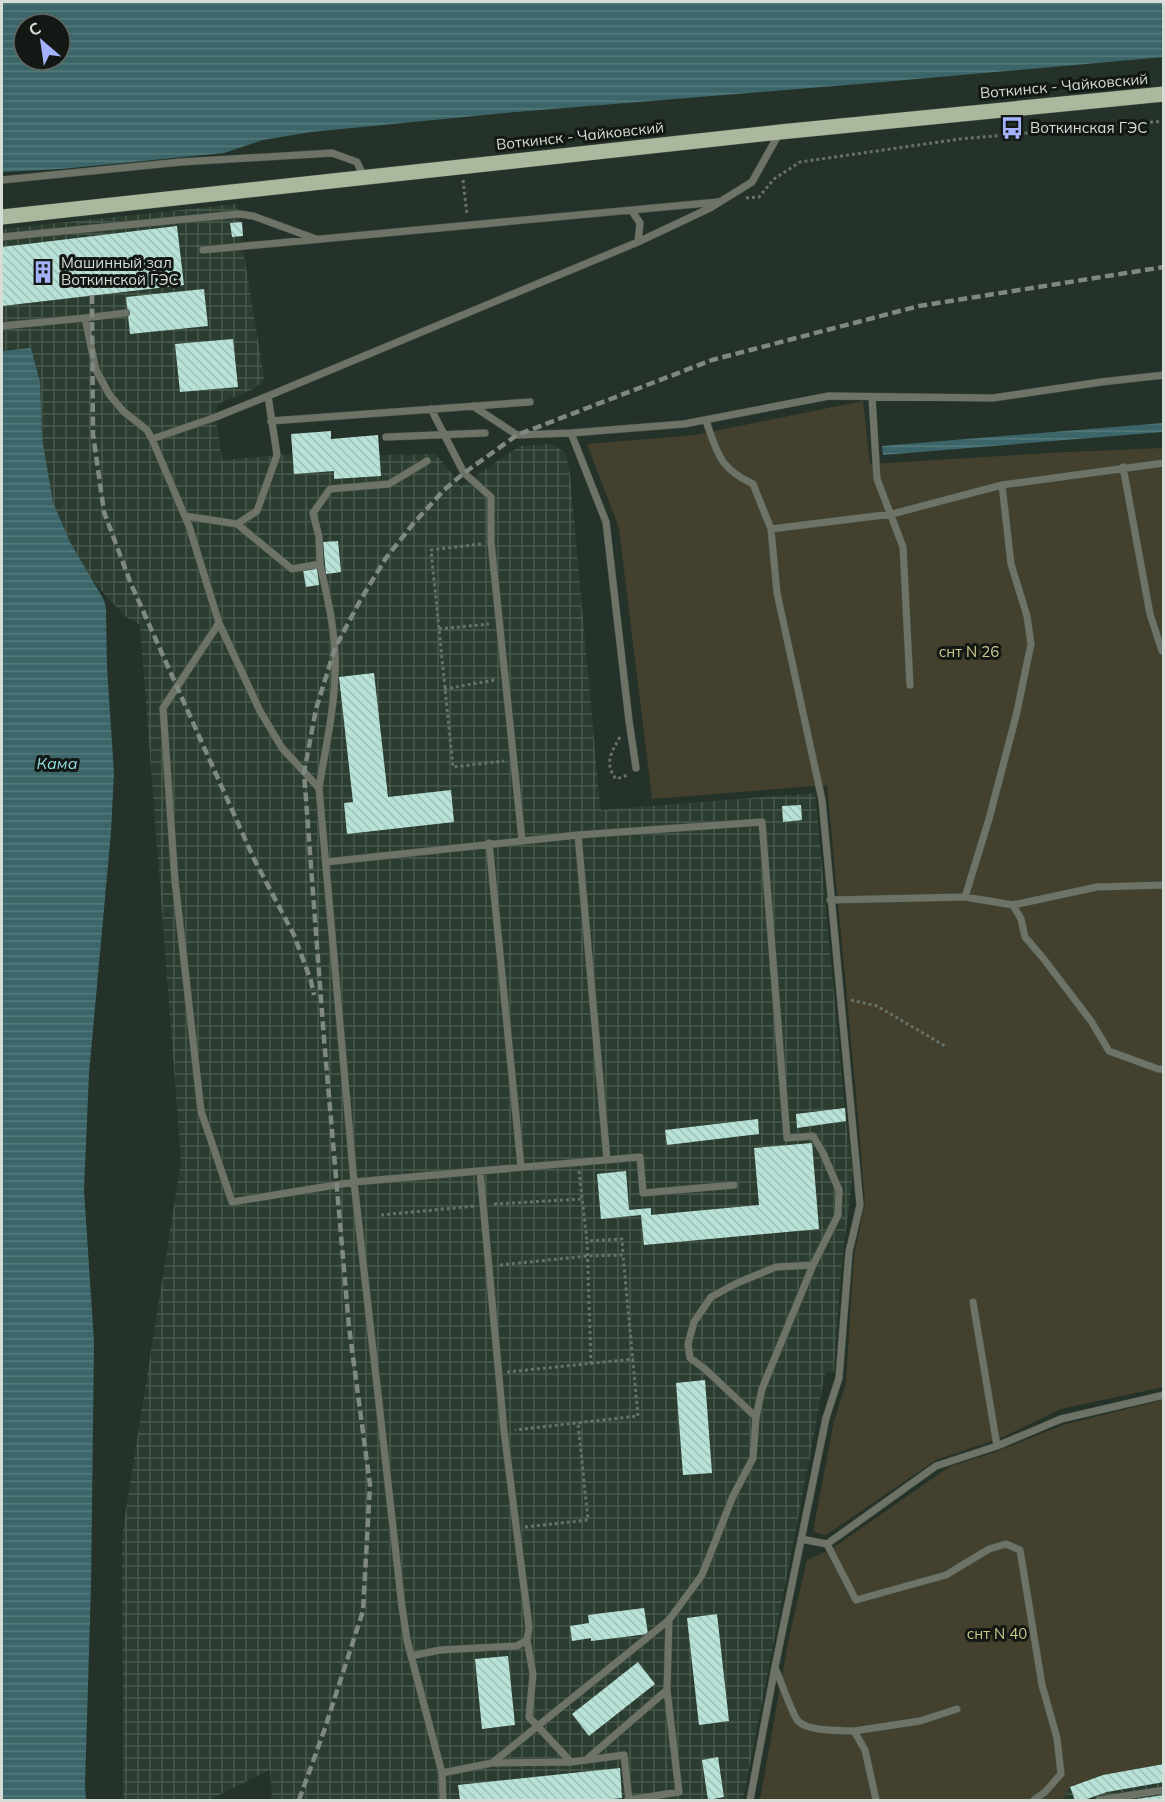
<svg xmlns="http://www.w3.org/2000/svg" width="1165" height="1802" font-family="Mulish,sans-serif">
<defs>
<pattern id="industrial-grid" width="8" height="8" patternUnits="userSpaceOnUse" patternTransform="scale(1.5)"><rect width="8" height="8" fill="#2b3d30"/><path d="M0 4h8M4 0v8" fill="none" stroke="#49594d"/></pattern>
<pattern id="water-rules" width="6" height="5" patternUnits="userSpaceOnUse" patternTransform="scale(1.5)"><rect width="6" height="5" fill="#3b6568"/><path d="M0 2.5h6" fill="none" stroke="#567b7d"/></pattern>
<pattern id="building-back-hatch" width="6" height="6" patternUnits="userSpaceOnUse" patternTransform="scale(1.5)"><rect width="6" height="6" fill="#b8e2d7"/><path d="M-1 5l2 2M0 0l6 6M5-1l2 2" fill="none" stroke="#a0c2b9"/></pattern>
</defs>
<rect width="100%" height="100%" fill="#253229"/>
<!-- industrial -->
<path fill="url(#industrial-grid)" d="M237,204L240,222L230,223L232,237H241L264,377L262,383L251,390L217,404L216,417L222,460L293,454L334,471L335,479L381,476L379,455L435,454L447,467L461,486L520,446L552,444L566,453L570,475L600,806L601,810L815,793L846,1121L853,1173L841,1271L834,1372L825,1373L810,1457L743,1800H272L270,1770L209,1800H123L122,1535L181,1161L140,625L125,616L105,595L89,575L70,542L53,502L42,438L40,382L31,349L2,351V229Z
M1163,1764V1800H1062L1070,1787L1102,1775Z"/>
<!-- garden -->
<path fill="#43412d" d="M863,401L870,464L1067,452L1163,448V1387L1061,1409L1003,1437L936,1460L826,1535L813,1532L834,1421L846,1383L854,1256L865,1203L856,1094L827,785L652,799L619,528L587,444L695,435Z
M1163,1400V1764L1102,1775L1070,1787L1062,1800H760L788,1642L807,1560L830,1550L949,1467L998,1451L1063,1425Z"/>
<!-- water -->
<path fill="url(#water-rules)" fill-rule="evenodd" d="M2,2H1163L1164,57L883,82L516,112L311,132L263,140L224,153L61,169L2,172ZM24,24H60V60H24Z
M31,348L40,382L42,438L53,502L70,542L104,600L106,608L107,667L114,773L111,832L89,1074L84,1190L94,1342L91,1587L85,1785L86,1800H2V351Z
M1163,423V432L883,455L882,446Z"/>
<!-- building -->
<path fill="url(#building-back-hatch)" d="M242,222L243,236L232,237L230,223Z
M177,226L184,285L2,306V247Z
M204,289L208,326L130,334L126,297Z
M233,339L238,387L180,392L175,344Z
M331,431V439L378,435L381,476L334,479V471L294,474L291,434Z
M338,541L341,572L326,574L323,542Z
M317,569L319,585L306,587L303,570Z
M374,673L388,797L451,790L454,822L347,834L344,803L353,802L339,677Z
M801,805L802,820L783,822L782,806Z
M845,1108L846,1121L797,1128L796,1114Z
M758,1119L759,1134L667,1145L665,1130Z
M812,1143L819,1229L644,1245L641,1215L601,1219L597,1174L626,1171L629,1210L651,1208V1215L759,1205L754,1148Z
M705,1380L712,1473L683,1475L676,1383Z
M644,1608L648,1634L591,1641V1638L572,1641L570,1626L589,1623L588,1615Z
M717,1614L729,1721L699,1725L687,1618Z
M508,1656L515,1725L482,1729L475,1659Z
M638,1662L655,1684L589,1736L572,1714Z
M718,1757L724,1797L708,1800L702,1760Z
M1164,1764V1782L1107,1792L1084,1800H1075L1070,1787L1103,1775Z
M620,1768L622,1798L612,1799V1800H460L458,1785Z
M1164,1795V1800H1136V1799Z"/>
<g fill="none" stroke-linecap="round" stroke-linejoin="round">
<!-- service casing -->
<g stroke="#414d45" stroke-width="8">
<path id="service" d="M2,180L181,162L332,153L357,162L364,178
M632,211L640,223L638,242
M2,237L239,214L253,216L316,239
M203,250L718,202
M85,318L126,313
M2,326L85,318L96,370L109,394L123,411L147,430L152,439L189,526L219,623L260,711L282,748L319,788L354,1182L402,1607L407,1640L442,1773
M872,397L877,479L903,547L910,685
M473,406L517,435L571,433L684,424L829,396L993,398L1101,382L1164,375
M431,409L464,473L491,497V542L522,840
M271,421L530,402
M706,421C718,454 719,468 753,484L771,529L777,593L822,800L860,1205L849,1252L839,1378L826,1418L775,1667L750,1800
M571,433L606,522L629,721L636,768
M386,437L485,433
M152,439L216,417L268,396L638,242L710,208L752,182L780,132
M1123,467L1150,614L1162,651
M185,516L237,524L292,569L320,564L319,537L313,513L330,489L389,484L427,461
M237,524L257,511L277,455L268,396
M771,529L892,514L1002,485L1164,463
M219,623L163,708L175,881L201,1111L232,1202L354,1182L640,1157L643,1193L734,1185
M319,788C325,750 334,712 335,674C337,637 328,600 320,564
M578,835L607,1160
M489,843L521,1167
M326,862L578,835L762,822L787,1138L813,1136L823,1153L839,1190L838,1215L813,1265L762,1389L756,1417L753,1458L733,1496L702,1575L669,1620L492,1763L571,1762L624,1755L629,1800
M965,897L989,819L1016,716L1031,644L1027,616L1011,564L1002,485
M830,900L965,897L1013,905L1097,887L1164,885
M1013,905L1021,919L1025,937L1043,958L1091,1021L1109,1051L1158,1069H1164
M973,1302L997,1446
M756,1417L705,1369L690,1358L688,1344L694,1322L711,1297L737,1283L776,1267L813,1265
M801,1539L827,1544L936,1466L997,1446L1061,1419L1164,1395
M827,1544L856,1600L946,1575L989,1549L1006,1544L1020,1550L1042,1685L1057,1738L1061,1774L1045,1792L1034,1800
M527,1640L533,1674L529,1717L571,1762
M411,1656L440,1650L517,1646L527,1640L529,1627L504,1431L480,1171
M775,1668C780,1678 792,1714 798,1721C809,1732 840,1730 854,1731L865,1750L876,1800
M854,1731L920,1721L957,1709
M586,1760L667,1690L669,1620
M443,1800L442,1773L492,1763
M628,1800L679,1792L667,1690
M1099,1800L1164,1790"/>
</g>
<!-- primary casing -->
<g stroke="#414d45" stroke-width="16">
<path id="primary" d="M2,217L780,132L1164,94"/>
</g>
<!-- path -->
<path stroke="#667169" stroke-width="3" stroke-dasharray="3 3" stroke-linecap="butt" d="M463,180L467,215
M746,198L759,197L774,179L800,162L960,139L1164,121
M481,544L431,550L453,767L504,761
M439,629L489,624
M444,689L495,680
M620,737C611,753 604,763 616,779L628,775
M851,1000L877,1006L945,1046
M579,1171L587,1241
M494,1204L582,1199
M381,1215L475,1206
M500,1265L588,1256L623,1255L638,1416L515,1430
M591,1364L587,1241L622,1239L623,1255
M507,1372L634,1359
M525,1527L588,1520L578,1423"/>
<!-- service -->
<use href="#service" stroke="#6d7366" stroke-width="7"/>
<!-- primary -->
<use href="#primary" stroke="#abb89d" stroke-width="15"/>
<!-- rail -->
<path stroke="#7f8981" stroke-width="4.5" stroke-dasharray="9 4.5" stroke-linecap="butt" d="M92,295L93,434L104,512L131,584L254,859L294,935L311,981L314,995
M299,1800L324,1731L363,1611L370,1485L349,1327L324,1039L304,773L316,709L335,648L361,599L386,558L413,524L444,490L464,473L517,435L712,360L919,306L1164,267"/>
</g>
<!-- icons -->
<defs>
<g id="bus-bare" transform="scale(1.8)"><path d="M-5-6H5V4H4V6H2V4H-2V6H-4V4H-5ZM-3.5-4V0h7V-4ZM-3.5 1.2v1.5H-2V1.2ZM2 1.2v1.5H3.5V1.2Z" fill="#a4b2fc" stroke="#131814" stroke-width="2.5" paint-order="stroke"/></g>
<g id="building-bare" transform="scale(1.8)"><path d="M-4-6H4V6H1V3H-1V6H-4ZM-2.5-4.3h1.7v1.8h-1.7ZM.8-4.3h1.7v1.8H.8ZM-2.5-1h1.7V.8h-1.7ZM.8-1h1.7V.8H.8Z" fill="#a4b2fc" stroke="#131814" stroke-width="2.5" paint-order="stroke"/></g>
</defs>
<g fill-rule="evenodd">
<use href="#bus-bare" x="1012" y="128"/>
<use href="#building-bare" x="43" y="272"/>
</g>
<g text-anchor="middle" stroke-width="6" stroke-linejoin="round" paint-order="stroke">
<!-- street labels -->
<g font-size="15" fill="#d5ddd6" stroke="#131814">
<text transform="translate(1064 86) rotate(-5)" y="5">Воткинск - Чайковский</text>
<text transform="translate(580 136) rotate(-6)" y="5">Воткинск - Чайковский</text>
</g>
<!-- poi labels -->
<g font-size="15" fill="#d5ddd6" stroke="#131814" text-anchor="start">
<text x="1030" y="133">Воткинская ГЭС</text>
<text x="61" y="268">Машинный зал<tspan x="61" dy="17">Воткинской ГЭС</tspan></text>
</g>
<!-- park labels -->
<g font-size="15" fill="#ccc78c" stroke="#131814">
<text x="969" y="657">снт N 26</text>
<text x="997" y="1639">снт N 40</text>
</g>
<!-- water labels -->
<g font-size="16" font-style="italic" fill="#91dfe5" stroke="#131814">
<text x="57" y="769">Кама</text>
</g>
</g>
<!-- border -->
<rect width="1165" height="1802" fill="none" stroke="#d5ddd6" stroke-width="6"/>
<!-- north arrow -->
<g transform="translate(42 42) rotate(331)"><circle r="28" fill="#131814" stroke="#616762" stroke-width="1.5"/>
<path d="M0-4.5L10 22L0 15L-10 22Z" fill="#a4b2fc"/>
<text y="-9" font-size="16" font-weight="bold" text-anchor="middle" fill="#d5ddd6">С</text>
</g>
</svg>
